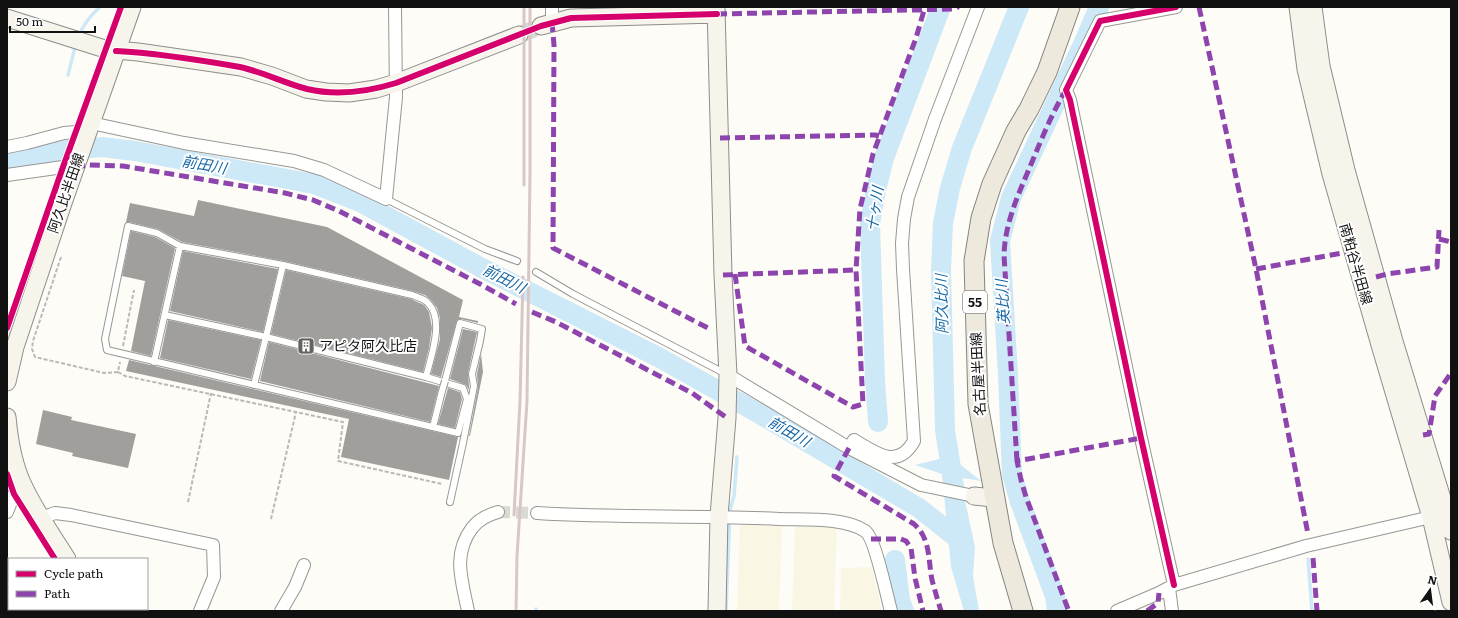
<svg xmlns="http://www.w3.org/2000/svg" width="1458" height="618" font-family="Literata,'Noto Sans JP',serif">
<rect width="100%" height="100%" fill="#fdfcf7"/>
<!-- farmland -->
<path fill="#f9f7e4" d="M740,521L782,523L779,611H737Z
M795,523L837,525L834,611H792Z
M872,567L882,611H840L841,568Z"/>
<!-- water -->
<path fill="#cde8f7" d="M939,459L957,462L981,481L963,478L964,496L975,547L973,576L979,611H964L951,567L942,474L915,465Z"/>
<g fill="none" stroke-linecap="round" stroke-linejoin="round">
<!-- stream -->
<path stroke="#cde8f7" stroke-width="3.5" d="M79,36C83,24 91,15 100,7
M68,75L75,47
M64,138L67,150
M1308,559L1312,611
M536,611V609
M726,611L730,510L734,496L737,457"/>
<!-- river -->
<path stroke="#cde8f7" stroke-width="20" d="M7,161L67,150L102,147L135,151L314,184L360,202L482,268L660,358L758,413L919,508L958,539
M878,422L875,380L870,224L876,190L884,158L941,7
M954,487L945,430L941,271L943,223L950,188L962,148L1019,7
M895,560L900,600L904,611
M1057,611L1055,596L1020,502L1012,474L1008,375L1000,241L1011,198L1084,42L1099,7"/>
</g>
<!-- building -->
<path fill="#a19f9c" d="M198,200L327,227L463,300L459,317L478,321V323L461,319L457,320L441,377L431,374L440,339V318L437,308L431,300L425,295L413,291L284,261L182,242L158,229L129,222H126L130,203L194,216Z
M131,231L155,237L175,248L151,356L131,351L145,281L122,276Z
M183,251L278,269L263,332L170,311Z
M286,270L411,299L424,305L429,312L432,328L429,348L423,372L271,334Z
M168,320L261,340L251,379L160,358Z
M463,329L477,332L468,373L469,386V390L466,385L450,379Z
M269,342L439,386L430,422L260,381Z
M481,354L483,372L470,436H469L478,387L477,374Z
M129,360L458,437L449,480L341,457L349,419L126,371Z
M448,388L460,392L462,399L455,428L438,424Z
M43,410L72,417L71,420L136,434L128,468L72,456L73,453L36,444Z"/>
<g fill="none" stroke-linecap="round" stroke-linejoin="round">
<!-- street-tunnel -->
<path stroke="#dad9d4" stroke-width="12" stroke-dasharray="12 6" stroke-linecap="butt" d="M498,512L537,513"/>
<!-- secondary-tunnel -->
<path stroke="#dad9d4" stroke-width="17" stroke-dasharray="17 8" stroke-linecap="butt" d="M519,35L541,26"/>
<!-- lane casing -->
<g stroke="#979795" stroke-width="8">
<path id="lane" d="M386,199L485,249L517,261
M128,226L157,233L180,246L283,265L412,295C417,297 425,299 428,303C445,320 431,356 426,377L463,388L467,399L458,433L107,350L105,339Z
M283,265L266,337L426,377
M536,272L573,294L726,374
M165,315L266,337L254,385
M154,362L180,246
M445,381L460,323L482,329L480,341L472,374L474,386L463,443L450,502
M433,427L442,391"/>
</g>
<!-- street casing -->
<g stroke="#979795" stroke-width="14">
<path id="street" d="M552,22V7
M91,123L184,143L294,161L324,170L386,199L396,97L395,7
M7,147L27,143L64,133L88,131
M7,175L63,167H75
M728,375L849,448L921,485L974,496
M849,448L854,440C875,452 897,471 914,441L903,269L902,243L904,219L908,197L935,119L978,7
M7,512L14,494L22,485
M537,513C617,518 698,515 779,519C804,520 845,517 865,531C875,537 887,597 891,611
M41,518L55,513L71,515L213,545L214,577L200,611
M1174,585L1141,438L1070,100L1066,90L1100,21L1176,7
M1169,588L1172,611
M7,593L9,594
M281,611L295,587L304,565
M468,611C462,581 452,555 472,528C479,519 487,515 498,512
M1117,611L1159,593L1174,585L1306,546L1431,517"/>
</g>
<!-- secondary casing -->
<g stroke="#8e8d8b" stroke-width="19">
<path id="secondary" d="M716,7L723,275L728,375L727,418L719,516L717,611
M1298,7L1306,69L1331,174L1380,345L1431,517L1451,602
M1313,7L1321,66L1346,170L1394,341L1447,515L1451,531
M7,18L105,49L138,52L241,67L272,76L306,89L326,92L349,93L376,89L396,83L519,35
M541,26L571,18L717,14
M7,382L15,347L63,203L132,7
M7,417C9,439 13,464 23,485C35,511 52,535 67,559
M974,496L994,498
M99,609L100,611"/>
</g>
<!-- primary casing -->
<g stroke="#858482" stroke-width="21">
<path id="primary" d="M1023,611L1003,543L978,404L974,261L981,218L992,184L1016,131L1029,109L1047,72L1070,7"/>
</g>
<!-- path -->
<path stroke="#b9b9b8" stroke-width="2" stroke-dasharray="4 2" stroke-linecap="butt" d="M61,257L33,341L32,349L35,357L104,373L118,372L120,362
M123,346L134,290
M118,372L125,376L343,422L338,461L442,484
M188,502L211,393
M271,519L296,412"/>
<!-- lane -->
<use href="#lane" stroke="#fffffe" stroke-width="6"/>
<!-- street -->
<use href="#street" stroke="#fffffe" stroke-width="12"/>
<!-- secondary -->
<use href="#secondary" stroke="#f6f4eb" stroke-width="17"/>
<!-- primary -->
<use href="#primary" stroke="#ede9dc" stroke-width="19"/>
<!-- rail -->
<path stroke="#d9c6c7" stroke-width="3" d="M524,7V185
M514,515L520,401L523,277
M516,611L517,556L527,401L530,174V7"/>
<!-- lane-bridge casing -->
<g stroke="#979795" stroke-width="8" stroke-linecap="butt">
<path id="lane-bridge" d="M442,391L445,381"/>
</g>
<!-- lane-bridge -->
<use href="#lane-bridge" stroke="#fffffe" stroke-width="6"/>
<!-- quiet -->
<path stroke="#8e44ad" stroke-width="5" stroke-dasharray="10 5" stroke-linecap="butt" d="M1199,7L1256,269L1308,534
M717,14L956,9L958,7
M552,22L554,45L553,248L708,328
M720,138L875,135L879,136
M75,167L88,165L123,166L285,193L313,200L339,211L480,284L516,304
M1439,239L1451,242
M1256,269L1353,251
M735,274L745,346L853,407L863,404L856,270L860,209L873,154L916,38L925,7
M723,275L856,270
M1376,277L1387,274L1437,267L1439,230
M532,312L556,322L667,380L692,393L727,418
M1423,435L1429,434L1435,396L1451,373
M849,448L834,476L914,524C931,539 928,560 932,580C935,591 938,601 941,611
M1017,461L1004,255C1005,222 1019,193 1032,162C1042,138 1052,113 1066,90
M871,539H901L906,541L911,548L915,578L923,611
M1313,558L1317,611
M1068,609L1026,497L1021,480L1017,461L1141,438
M1147,611L1158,603L1159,593"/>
<!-- cycleway casing -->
<g stroke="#fff" stroke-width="8">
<path id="cycleway" d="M116,51C156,53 200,60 240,67C263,72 284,83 307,89C337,96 367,92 396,83L541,26L571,18L717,14
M7,328L63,167L121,7
M7,474L14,494L55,559
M1174,585L1141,438L1070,100L1066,90L1100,21L1176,7"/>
</g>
<!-- cycleway -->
<use href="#cycleway" stroke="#d6006c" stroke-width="6"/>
</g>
<!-- icons -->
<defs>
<g id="building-square" transform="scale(0.9)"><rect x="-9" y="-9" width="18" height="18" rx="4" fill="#646362" stroke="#fff"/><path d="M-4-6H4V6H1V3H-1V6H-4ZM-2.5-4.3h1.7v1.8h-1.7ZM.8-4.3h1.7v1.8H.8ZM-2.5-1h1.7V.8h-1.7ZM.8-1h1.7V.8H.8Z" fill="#fff"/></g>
</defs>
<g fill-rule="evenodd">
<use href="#building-square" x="306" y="346"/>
</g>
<g text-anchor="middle" stroke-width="4" stroke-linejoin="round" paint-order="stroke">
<!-- shield labels -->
<rect fill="#fff" stroke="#585858" stroke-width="1" x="963" y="291" width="24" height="22" rx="3"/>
<g font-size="13" font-weight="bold" fill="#111">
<text x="975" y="307">55</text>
</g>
<!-- street labels -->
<g font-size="14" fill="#111" stroke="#fff">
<text transform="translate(66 193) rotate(-71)" y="5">阿久比半田線</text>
<text transform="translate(1356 264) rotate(74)" y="5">南粕谷半田線</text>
<text transform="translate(978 374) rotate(-93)" y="5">名古屋半田線</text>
</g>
<!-- poi labels -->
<g font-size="14" fill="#111" stroke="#fff" text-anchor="start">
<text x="319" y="351">アピタ阿久比店</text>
</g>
<!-- water labels -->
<g font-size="15" font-style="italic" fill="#1768a6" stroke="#fff">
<text transform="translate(204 165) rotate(10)" y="5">前田川</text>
<text transform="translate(875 209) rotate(-81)" y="5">十ヶ川</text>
<text transform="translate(504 279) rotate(27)" y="5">前田川</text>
<text transform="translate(1003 302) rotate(-93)" y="5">英比川</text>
<text transform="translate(942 304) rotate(-91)" y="5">阿久比川</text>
<text transform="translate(789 432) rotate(30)" y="5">前田川</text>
</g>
</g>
<!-- border -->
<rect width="1458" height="618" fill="none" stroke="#111111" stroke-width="16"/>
<!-- legend -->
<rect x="8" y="558" width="140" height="52" fill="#ffffff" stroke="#a0a0a0"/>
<rect x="16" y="571" width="20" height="6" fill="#d6006c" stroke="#a0a0a0"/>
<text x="44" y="578" font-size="12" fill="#111111">Cycle path</text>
<rect x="16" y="591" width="20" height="6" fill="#8e44ad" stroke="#a0a0a0"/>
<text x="44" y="598" font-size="12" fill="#111111">Path</text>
<!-- north arrow -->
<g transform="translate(1430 590) rotate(14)" stroke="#ffffff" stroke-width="3" paint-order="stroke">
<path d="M0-3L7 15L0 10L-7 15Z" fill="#111111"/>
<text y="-6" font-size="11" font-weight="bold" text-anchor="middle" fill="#111111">N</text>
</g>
<!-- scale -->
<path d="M10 26v6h85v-6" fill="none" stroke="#111111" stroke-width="2"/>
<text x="16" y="26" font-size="12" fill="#111111" stroke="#ffffff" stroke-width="3" paint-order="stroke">50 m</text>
</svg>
